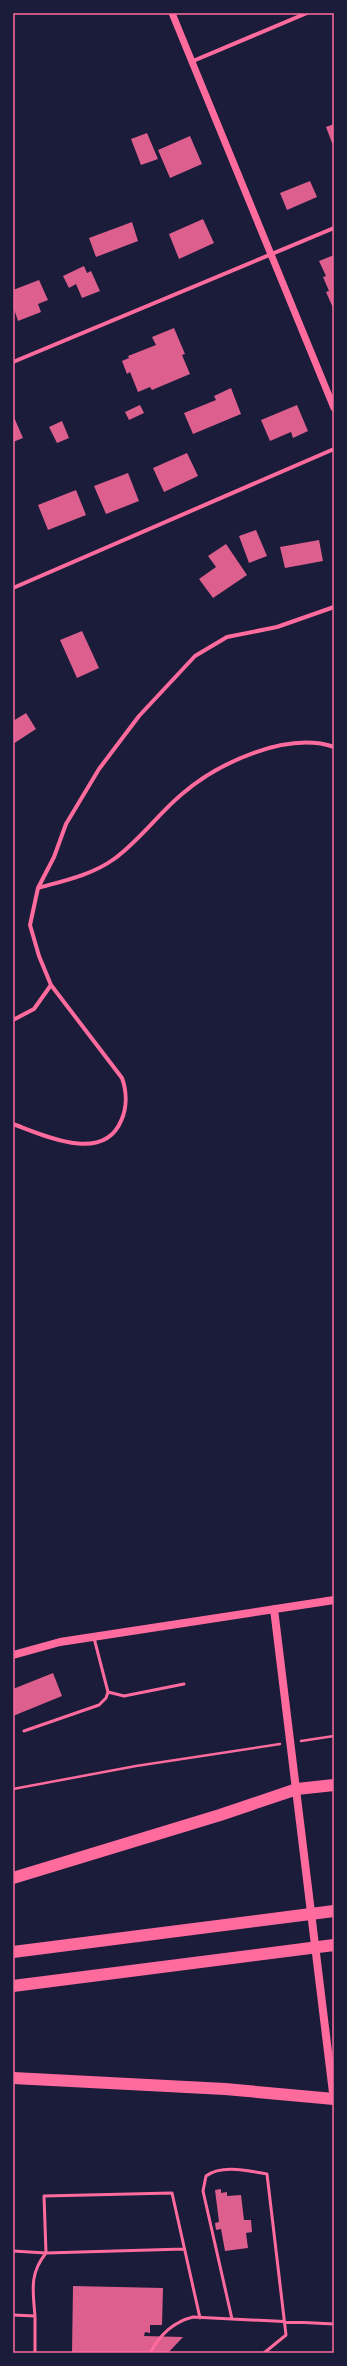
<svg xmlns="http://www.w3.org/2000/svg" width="347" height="2366" font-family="Barlow,sans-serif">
<rect width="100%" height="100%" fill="#1b1b3a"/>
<!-- building -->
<path fill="#dd5f8e" d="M334,124V148L326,127Z
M147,133L158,159L141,165L131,139Z
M190,136L202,164L170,178L158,150Z
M310,181L317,197L287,210L280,193Z
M203,219L214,243L179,259L169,234Z
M132,222L138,241L96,257L89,238Z
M334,255V310L326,292L329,291L323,277L326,276L319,261Z
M84,266L87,273L91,271L100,291L82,298L76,284L69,288L63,276Z
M39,280L48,300L38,304L41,312L18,321L13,306V290Z
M174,328L185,354L182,355L190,374L152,390L150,387L138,392L130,372L127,374L122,361L129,358L128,356L156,345L152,337Z
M231,388L241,414L193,434L184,413L216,400L214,396Z
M140,405L144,413L129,420L125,412Z
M297,405L308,431L293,438L291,432L270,441L261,420Z
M13,415L23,438L13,442Z
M62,421L69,438L57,443L49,427Z
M187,453L198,476L164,492L153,468Z
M128,473L139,501L106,514L94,486Z
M76,490L86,515L48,530L38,505Z
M256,530L267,556L249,563L239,536Z
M319,540L323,561L285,568L280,547Z
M226,544L247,575L213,598L199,579L216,567L208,556Z
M82,631L99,668L77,678L60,640Z
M26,713L36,729L13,744V721Z
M53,1673L62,1696L13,1716V1689Z
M221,2189V2193L227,2192V2196L241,2195L244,2220H251L252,2232L246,2233L248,2248L225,2251L221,2229L216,2230L215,2223L219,2222L215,2190Z
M73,2286L163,2288L162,2325H150V2333L145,2332L144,2336L183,2337L168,2353H72Z"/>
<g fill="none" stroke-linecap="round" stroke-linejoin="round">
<!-- path -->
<path stroke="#ff6b9d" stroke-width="2.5" d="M301,1741L334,1736
M13,1789L136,1766L280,1744"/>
<!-- service -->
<path stroke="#ff6b9d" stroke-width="3" d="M94,1638L108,1692L124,1696L184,1684
M24,1731L99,1705L106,1698L108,1692
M13,2251L46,2253L44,2196L172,2193L200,2318
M13,2315L35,2316V2353
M35,2316C33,2291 29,2274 46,2253L184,2249
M232,2319L203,2191L206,2176C222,2164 249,2171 267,2174L286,2335L264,2353
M150,2353C159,2336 173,2322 193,2317L334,2324"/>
<!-- minor -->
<path stroke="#ff6b9d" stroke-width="4" d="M193,61L307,13
M13,362L334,228
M13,588L334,449
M38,888C63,881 92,875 114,859C140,840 158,814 182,794C218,763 287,731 334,747
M13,1020L34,1009L51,985
M13,1124C43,1135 103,1164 121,1121C127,1108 127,1092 122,1078L51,985L39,956L30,925L38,888L54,857L66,824L99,769L139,716L195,656L227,637L277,627L334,607"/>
<!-- tertiary -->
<path stroke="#ff6b9d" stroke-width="7" d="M172,13L334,408"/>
<!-- secondary -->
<path stroke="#ff6b9d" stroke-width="8" d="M274,1609L334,2101
M13,1655L60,1642L334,1600"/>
<!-- motorway -->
<path stroke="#ff6b9d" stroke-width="12" d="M13,1878L220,1815L297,1789L334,1785
M13,1952L334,1911
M13,1986L334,1945
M13,2078L225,2089L334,2099"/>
</g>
<!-- border -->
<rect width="347" height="2366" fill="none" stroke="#1b1b3a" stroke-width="28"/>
<rect x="14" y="14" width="319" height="2338" fill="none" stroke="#ff6b9d" stroke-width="1.5"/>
</svg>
